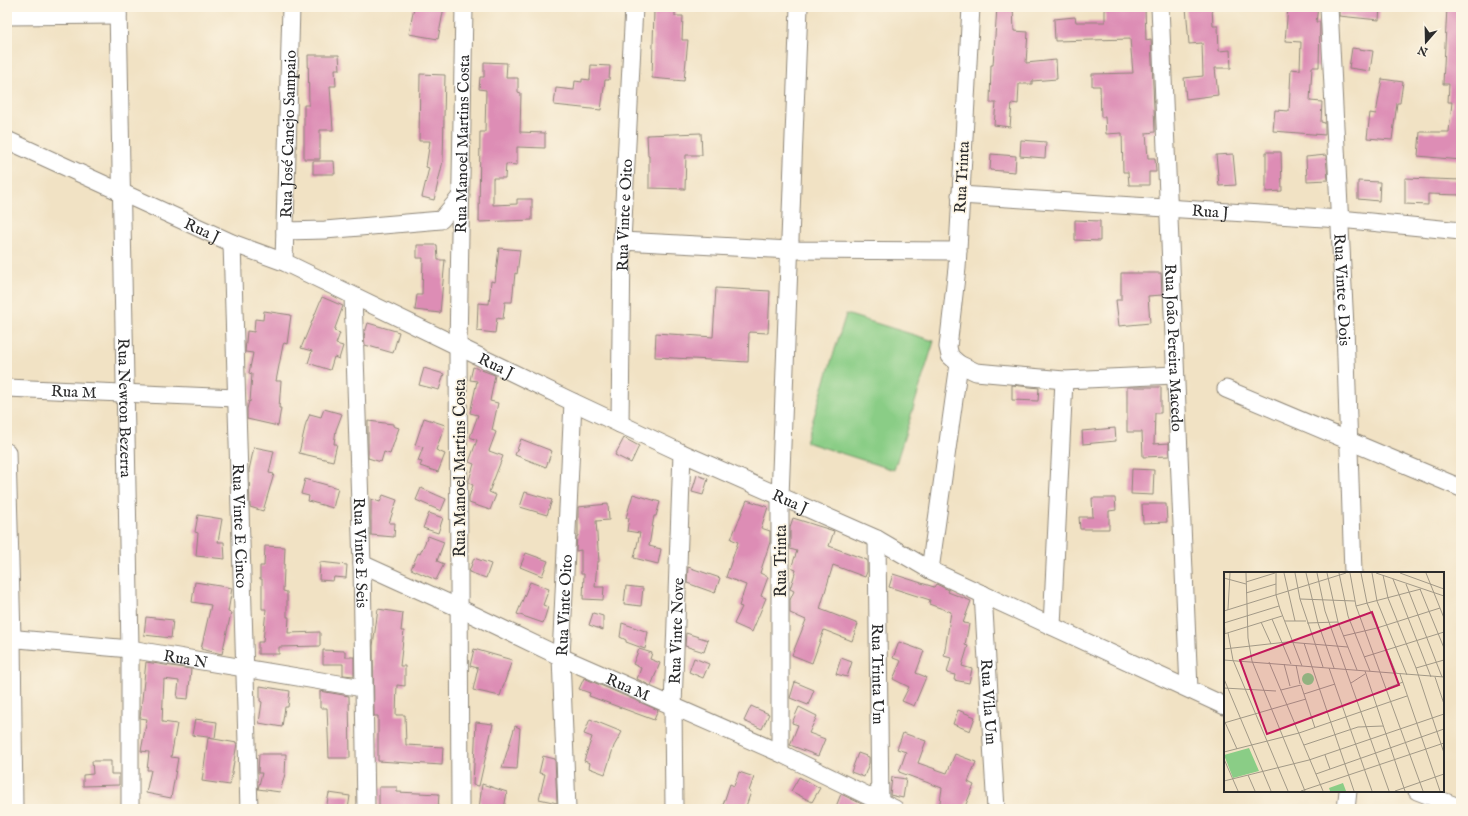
<svg xmlns="http://www.w3.org/2000/svg" width="1468" height="816" font-family="'IM FELL English',serif">
<rect width="100%" height="100%" fill="#fcf5e5"/>
<filter id="ink" filterUnits="userSpaceOnUse"><feTurbulence type="fractalNoise" baseFrequency=".025" numOctaves="2"/><feDisplacementMap in="SourceGraphic" scale="8" xChannelSelector="R" yChannelSelector="G"/><feConvolveMatrix kernelMatrix="1 2 1 2 8 2 1 2 1" color-interpolation-filters="sRGB"/></filter>
<filter id="wash" filterUnits="userSpaceOnUse"><feTurbulence type="fractalNoise" baseFrequency=".012" numOctaves="4" result="noise"/><feDisplacementMap in="SourceGraphic" scale="16" xChannelSelector="R" yChannelSelector="G"/><feGaussianBlur stdDeviation="0.9" result="paint"/><feColorMatrix in="noise" values="0 0 0 0 0 0 0 0 0 0 0 0 0 0 0 0 0 1.4 0 .05"/><feComposite in="paint" operator="in"/></filter>
<g filter="url(#wash)">
<rect width="100%" height="100%" fill="#f1e2c4"/>
<!-- green -->
<path fill="#8acd86" stroke="#5a7c58" d="M846,314L934,341L894,470L806,442Z"/>
<g id="blocks">
<!-- building -->
<path fill="#dd8db5" d="M414,7H444L438,39L409,34Z
M997,7H1013L1014,31L1028,32L1026,63L1056,60L1057,79L1032,81V84H1019L1018,104L1012,103L1010,127L994,125L996,103H990L991,65H993Z
M1105,7H1145L1146,40L1151,39L1155,132L1146,133L1148,158H1155L1156,172H1149V185H1129L1128,172H1123L1122,133L1106,134L1105,117H1101L1100,86H1092V74L1133,73L1130,39L1055,41L1054,19L1075,17L1076,22H1105Z
M1186,7H1212L1213,26H1218L1219,51L1230,50L1231,68H1215L1218,95L1186,99L1184,78L1203,76L1202,43L1189,44Z
M1288,7H1318L1316,22H1320L1319,67H1312L1310,101L1322,102L1321,122L1325,123V135L1273,131L1275,110L1289,111L1291,69L1300,70L1301,42L1285,41Z
M1339,7H1380L1379,20L1339,16Z
M1447,7H1461V160L1418,156L1420,132H1449L1452,102H1448L1449,84H1443Z
M654,10L675,11V16H683L682,40H688L684,81L652,78Z
M1352,48L1373,51L1370,71L1349,68Z
M308,55H339L340,69H335L336,86H330L333,130H320V159H304V105H309Z
M484,62L507,63L506,78H518V92L521,93L520,132L545,133V148L517,147V165L506,164L505,178H493V205L517,204V199H532V220L479,222L480,132H485L486,90L479,89L480,77H484Z
M591,65L610,66L609,80H605L601,110L554,105L556,88L574,90L575,81L582,82V79L590,80Z
M420,74L445,75L443,161L434,200L422,197L429,168L426,167L430,141H419Z
M1382,79L1403,82L1400,103H1397L1392,140L1367,138L1370,113L1376,114Z
M701,133L702,155H686L685,189L649,188V156H648L647,135Z
M1021,140L1046,142L1045,158L1020,156Z
M1266,152H1281L1282,191L1266,192Z
M991,154L1016,156L1015,172L990,170Z
M1233,154L1236,185L1219,186L1216,155Z
M1326,155L1328,180L1307,181L1306,157Z
M313,161H334L335,174H313Z
M1405,178L1461,180V195L1428,194V205L1405,204Z
M1358,181L1380,182L1379,201L1358,199Z
M1075,220L1100,221V241L1075,240Z
M417,245H437L438,260H445L440,313L415,310L417,295H422L423,258H417Z
M499,248L520,250L517,274L515,273L512,302H505L503,319L497,318L495,333L477,331L478,303L489,304L491,281L495,282Z
M1121,273H1161L1162,295L1148,296L1150,323L1119,326L1116,300H1121Z
M716,288L770,291L768,333L749,332L748,362L655,357L656,333L713,337Z
M322,297L343,306L334,331L340,333L336,344L343,346L339,359L334,357L330,370L308,363L312,351L301,348Z
M264,311L291,315L287,344L284,343L283,345L276,381H281L279,408H281L278,426L247,419V409L249,401L250,402L252,374L249,373L253,353L245,352L247,331L254,332L255,319L263,320Z
M368,323L399,332L393,353L365,345L364,336Z
M473,367L495,375L490,401L498,403L492,430L496,432L489,451L503,456L489,492L496,495L490,510L469,503V497L473,485L469,483V480L474,464L469,462L477,440L470,437L478,415L470,413L477,381L470,380Z
M424,368L444,374L439,390L419,385Z
M1012,385L1039,388L1038,401L1012,400Z
M1127,387H1161V413H1155L1154,444L1169,443V456L1143,457L1142,432H1127Z
M324,409L342,414L336,430L334,444H337L333,461L299,453L306,423L310,414L321,417Z
M424,418L445,425L436,450L445,454L438,472L420,466L422,462L418,461L423,447L415,445Z
M368,421L393,424V426L399,428L390,454L384,452L381,462L368,458Z
M1115,428L1116,441L1083,444L1082,431Z
M624,438L639,446L631,463L615,455Z
M521,439L552,451L546,467L515,455Z
M254,447L274,451L269,473L274,474L263,511L250,507L249,470Z
M1132,469L1154,470L1153,495L1131,494Z
M697,475L708,479L703,495L692,492Z
M305,479L338,488L333,508L308,501L309,496L301,494Z
M421,488L446,499L441,511L416,500Z
M525,492L552,500L547,515L520,507Z
M633,494L660,502L656,516H654L649,546L661,549L658,564L634,558L640,533L627,531L629,518H626Z
M383,495L397,500L389,523H395L394,537L371,535V499L380,502Z
M1092,498H1115L1116,510L1109,511V529H1080L1079,517H1093Z
M747,500L768,507L761,528L770,531V542L760,573L768,577L761,596L766,598L752,632L734,624L742,607L739,606L746,585L726,577L738,542L731,539Z
M608,504L609,520L596,521L599,562H597L595,587H604L603,600L583,599L584,574H581V550L576,551L577,536H578V507Z
M1142,504H1166L1167,522L1143,523Z
M429,513L443,518L438,533L423,528Z
M198,515L222,519L218,542H224L225,559L196,556L198,533L195,532Z
M793,518L834,531L829,546L867,560V572L865,577L833,565L820,609L858,624L852,641L824,630L812,663L792,655L806,620L790,613V600L794,591L790,589L796,570L791,568L797,551L790,549V527Z
M428,536L444,542L437,561L444,564L436,580L411,569L418,553L420,554Z
M265,546L285,547L283,591L287,592V617H289L288,633L320,632V646L279,647V654H258V642H263L266,609H262V579H260V566H264Z
M526,553L548,561L542,576L520,567Z
M474,558L491,564L486,578L469,572Z
M320,562L347,565L346,578L334,577L333,581L319,580Z
M688,567L720,578L715,593L687,583Z
M893,574L934,587L936,584L949,590L948,592L971,601L963,623L969,624L965,645L968,646L962,666L972,669L969,683L954,680L955,675L947,673L951,658L944,656L951,612L929,604L930,600L889,587Z
M195,582L232,588L228,612L231,613L222,654L201,649L211,605L192,602Z
M530,582L549,589L543,605L548,607L543,623L517,614Z
M626,586L643,588L641,606L624,604Z
M378,609L403,613L401,631H404L400,666H405V686L397,685L396,715H405L406,745L443,747L442,765L378,761V716H374L373,646Z
M593,613L603,616V630L589,625Z
M146,617L173,620L171,638L144,635Z
M622,623L648,632L645,649L626,642V640L620,637Z
M686,633L708,640L704,652L685,646Z
M899,642L924,651L916,673L926,677L914,706L902,701L909,687L893,679L901,661L893,658Z
M474,649L512,660L500,696L473,690L478,668L470,666Z
M639,649L652,653L650,659L660,663L651,686L637,679L641,668L633,664Z
M323,650L345,651V657H354V676L343,675V664H323Z
M694,658L709,664L703,678L689,672Z
M841,658L852,662L847,677L836,674Z
M146,662L191,669L188,699L177,698L179,681L164,679L162,722L177,724L171,757L178,758L171,798L146,793L151,770H147L149,752L141,751L147,719L140,718Z
M584,678L658,710L654,720L589,696L590,693L579,689Z
M795,682L814,690L808,705L790,698Z
M260,686L290,691L288,707H285L282,727L259,723L262,702L260,701Z
M320,691L349,696L350,758H329L327,708H320Z
M751,706L769,714L762,729L744,721Z
M799,707L817,716L809,733L825,739L818,756L790,745L798,725L792,723Z
M958,710L975,717L970,731L953,724Z
M195,719L217,722L215,738L192,735Z
M590,719L622,732L614,746L605,774L589,768L590,763L584,761L592,737L584,734Z
M476,722L493,724L479,786L473,785Z
M515,726L520,728L517,769L502,768Z
M903,733L926,741L918,763L947,773L955,754L976,762L968,782L974,785L964,809H939L942,788L899,772L906,752L897,749Z
M208,738L237,743L230,785L202,781Z
M858,753L869,757V763L864,777L851,772Z
M259,754H286L285,774L280,792L258,789L262,773H258Z
M543,756L555,759L557,803L539,799L545,774L539,773Z
M92,761H111V774H119V785L83,786V775L93,774Z
M739,772L754,777L749,791L751,792L745,809H735L723,805L730,784L734,786Z
M799,777L820,788L812,802L791,791Z
M892,777L906,779L903,798L890,795Z
M482,784L507,792L504,809H479Z
M379,787H397V792L439,794L438,809L397,808V809H379Z
M329,793L350,796L348,809H326Z
M841,794L870,808V809H835Z"/>
</g>
</g>
<g filter="url(#ink)">
<use href="#blocks" fill-opacity="0" stroke="#8e8678" stroke-width="1"/>
<g fill="none" stroke-linecap="round" stroke-linejoin="round">
<!-- street casing -->
<g stroke="#8e8678" stroke-width="19">
<g id="street">
<path id="s1" d="M118,7L130,649V809"/>
<path d="M971,7L957,268L948,347L950,356L959,364L976,372L1064,380L1175,375"/>
<path id="s2" d="M1160,7L1189,689"/>
<path id="s3" d="M1329,7L1345,327L1353,573"/>
<path d="M7,16L118,15"/>
<path id="s4" d="M7,140L232,243L284,262L573,402L682,453L877,539L930,570L1225,706"/>
<path id="s5" d="M960,195L1340,219L1461,231"/>
<path d="M285,231L325,230L441,220L461,196"/>
<path d="M622,241L790,250L958,251"/>
<path id="s6" d="M232,243L249,809"/>
<path id="s7" d="M284,262L291,7"/>
<path id="s8" d="M353,296L362,564L366,809"/>
<path id="s9" d="M7,388L236,398"/>
<path d="M1226,389L1461,488"/>
<path id="s10" d="M620,424L622,241L634,7"/>
<path d="M7,452L12,638L14,809"/>
<path id="s11" d="M877,539L880,809"/>
<path id="s12" d="M362,564L459,608L561,657L780,753L895,809"/>
<path d="M930,570L959,364"/>
<path id="s13" d="M983,594L996,809"/>
<path d="M1052,626L1064,380"/>
<path id="s14" d="M7,638L130,649L363,688"/>
<path d="M780,753V497L799,7"/>
<path d="M1417,791L1461,808"/>
<path id="s15" d="M460,809L458,347L464,7"/>
<path id="s16" d="M567,809L561,657L573,402"/>
<path id="s17" d="M674,809L673,706L682,453"/>
<path d="M1346,809L1348,791"/>
</g>
</g>
<!-- street -->
<use href="#street" stroke="#fff" stroke-width="17"/>
</g>
</g>
<g text-anchor="middle" stroke-width="3.5" stroke-linejoin="round" paint-order="stroke">
<!-- street labels -->
<g font-size="16" fill="#2b2b2b" stroke="#fcf5e5">
<text dy="6" stroke="none"><textPath href="#s7" startOffset="128">Rua José Canejo Sampaio</textPath></text>
<text dy="6" stroke="none"><textPath href="#s15" startOffset="665">Rua Manoel Martins Costa</textPath></text>
<text transform="translate(961 177) rotate(-87)" y="6">Rua Trinta</text>
<text dy="6" stroke="none"><textPath href="#s5" startOffset="251">Rua J</textPath></text>
<text dy="6" stroke="none"><textPath href="#s10" startOffset="209">Rua Vinte e Oito</textPath></text>
<text dy="6" stroke="none"><textPath href="#s4" startOffset="215">Rua J</textPath></text>
<text dy="6" stroke="none"><textPath href="#s3" startOffset="283">Rua Vinte e Dois</textPath></text>
<text dy="6" stroke="none"><textPath href="#s2" startOffset="341">Rua João Pereira Macedo</textPath></text>
<text dy="6" stroke="none"><textPath href="#s4" startOffset="539">Rua J</textPath></text>
<text dy="6" stroke="none"><textPath href="#s9" startOffset="67">Rua M</textPath></text>
<text dy="6" stroke="none"><textPath href="#s1" startOffset="401">Rua Newton Bezerra</textPath></text>
<text transform="translate(459 468) rotate(-90)" y="6">Rua Manoel Martins Costa</text>
<text dy="6" stroke="none"><textPath href="#s4" startOffset="863">Rua J</textPath></text>
<text dy="6" stroke="none"><textPath href="#s6" startOffset="283">Rua Vinte E Cinco</textPath></text>
<text dy="6" stroke="none"><textPath href="#s8" startOffset="257">Rua Vinte E Seis</textPath></text>
<text transform="translate(780 561) rotate(-90)" y="6">Rua Trinta</text>
<text dy="6" stroke="none"><textPath href="#s16" startOffset="204">Rua Vinte Oito</textPath></text>
<text dy="6" stroke="none"><textPath href="#s17" startOffset="178">Rua Vinte Nove</textPath></text>
<text dy="6" stroke="none"><textPath href="#s14" startOffset="180">Rua N</textPath></text>
<text dy="6" stroke="none"><textPath href="#s11" startOffset="135">Rua Trinta Um</textPath></text>
<text dy="6" stroke="none"><textPath href="#s12" startOffset="293">Rua M</textPath></text>
<text dy="6" stroke="none"><textPath href="#s13" startOffset="108">Rua Vila Um</textPath></text>
</g>
</g>
<!-- overview -->
<g transform="translate(1224 572)">
<rect width="220" height="220" fill="#f1e2c4"/>
<path d="M78 107a6 6 0 1 1 12 0a6 6 0 1 1-12 0ZM25,176L35,199L9,206L0,183ZM119,211L122,219H106L105,216Z" fill="#8acd86"/>
<path fill="none" stroke="#a29987" stroke-width="1" d="M22,1L24,66L28,89L81,219M52,1V23L56,37L78,94M60,1L71,49M71,1L76,27L99,95M82,1L94,51L110,96M93,1L101,39L165,219M103,1L114,50L133,98M115,1L124,44L146,99M126,1L132,34L199,219M137,1L143,31L172,101M148,1L153,29L183,103M152,1L220,24M176,1L220,17M202,1L220,46M159,3L164,26L192,96L220,181M0,6L22,12M169,7L207,105M22,10L51,1M182,12L218,105M196,17L220,76M22,21L52,12M76,27L131,29M132,34L197,17M4,38L6,1M0,39L122,1M0,47L1,62M48,47L67,92M61,49H82M37,50L47,72M0,51L55,34M83,51L114,50M4,61L9,88L64,219M0,62L58,44M119,64L153,56L216,36M80,71L130,219M0,77L63,70L124,75M140,85L220,60M0,88L220,105M45,90L99,219M60,92L66,114M72,93L76,112M105,96L148,219M192,96L220,88M141,99L181,219M176,102L216,219M211,105L220,132M0,107L47,219M127,111L141,102M0,116L52,119M164,116L179,110M57,118L77,113L91,156M80,122L111,112M0,148L13,177M0,151L82,127M80,173L134,155L159,154M0,180L75,161L183,124M101,183L106,197M0,187L14,219M92,202L220,157M24,203L31,219M0,209L85,188L220,142M77,219L220,171M171,219L220,202"/>
<path fill="#c2185b" fill-opacity="0.15" stroke="#c2185b" stroke-width="2" d="M148,40L175,113L43,162L16,88Z"/>
<rect width="220" height="220" fill="none" stroke="#2b2b2b" stroke-width="2"/>
</g>
<!-- margin -->
<rect width="1468" height="816" fill="none" stroke="#fcf5e5" stroke-width="24"/>
<!-- north arrow -->
<g transform="translate(1426 42) rotate(200)" stroke="#fcf5e5" stroke-width="3" paint-order="stroke">
<path d="M0-3L7 15L0 10L-7 15Z" fill="#2b2b2b"/>
<text y="-6" font-size="11" font-weight="bold" text-anchor="middle" fill="#2b2b2b">N</text>
</g>
</svg>
